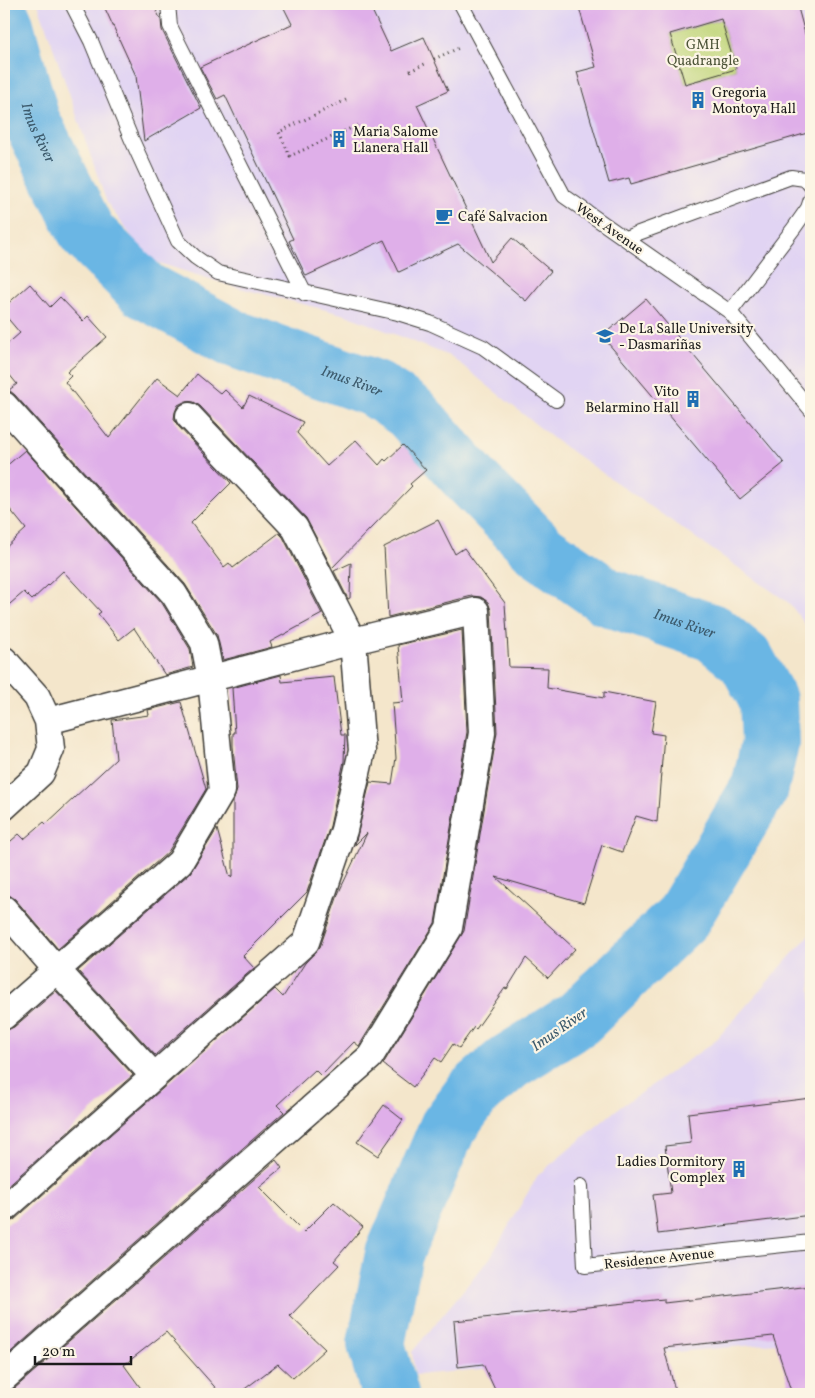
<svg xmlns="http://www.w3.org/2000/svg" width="815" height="1398" font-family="Vollkorn,serif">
<rect width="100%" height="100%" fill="#fcf5e5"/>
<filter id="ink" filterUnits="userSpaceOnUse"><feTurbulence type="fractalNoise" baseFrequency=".02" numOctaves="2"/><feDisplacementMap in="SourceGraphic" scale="10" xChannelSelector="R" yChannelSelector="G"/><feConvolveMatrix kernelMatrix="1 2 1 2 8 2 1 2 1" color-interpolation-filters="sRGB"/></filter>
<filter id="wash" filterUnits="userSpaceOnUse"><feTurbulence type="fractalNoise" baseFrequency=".0096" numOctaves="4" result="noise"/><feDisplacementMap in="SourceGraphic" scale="20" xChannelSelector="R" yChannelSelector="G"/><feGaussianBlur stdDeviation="1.12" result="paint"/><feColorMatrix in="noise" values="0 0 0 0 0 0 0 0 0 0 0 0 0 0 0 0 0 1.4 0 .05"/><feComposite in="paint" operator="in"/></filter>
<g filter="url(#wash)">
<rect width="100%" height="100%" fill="#f4e6cb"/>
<!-- built -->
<path fill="#e1d4f3" d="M38,4H811V632L789,603L554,439L452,357L346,315L232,286L149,260L107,203Z
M811,933V1340L415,1375L412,1352L490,1258L538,1175L616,1110L714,1042Z"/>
<!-- green -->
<path fill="#c0d579" stroke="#6e784a" d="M721,19L736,69L685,84L670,34Z"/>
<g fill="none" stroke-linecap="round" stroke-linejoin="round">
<!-- river -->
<path stroke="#6bb6e4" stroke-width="58" id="s1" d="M4,22L31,120L87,233L144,290L235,339L376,389L410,412L472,481L541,551L607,597L713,633L746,660L768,700L770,743L760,787L683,917L578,1019L509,1062L473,1093L448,1127L394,1254L376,1344L390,1394"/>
</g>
<g id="blocks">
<!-- building -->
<path fill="#dfafe9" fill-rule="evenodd" d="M103,4H153L161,20L162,30L201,108L144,141L136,76Z
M282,4H369L391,51L424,37L448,91L417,105L491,262L512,238L551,271L526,301L458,244L399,272L384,240L306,276L289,241L293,239L225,95L217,99L200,67L292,24Z
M578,4H797L811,56V132L631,184L629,178L609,183L577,72L596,67ZM721,19L736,69L685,84L670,34Z
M30,284L50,307L60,297L83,321L88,316L107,337L67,372L71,376L65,382L109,438L157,378L180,395L197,374L221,394L225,390L243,407L249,396L303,422L297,433L327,466L356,440L379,465L384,459L386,461L403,445L426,470L410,484L412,486L332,568L306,518L200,406L194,402L186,401L178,405L175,412L174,419L178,426L231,483L191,523L224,567L229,563L233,568L279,533L283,537L322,614L270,642L272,647L223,660L217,635L185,584L15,395L9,390L17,384L4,368V347L20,333L4,314V307Z
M646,299L784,463L740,499L602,336Z
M25,450L162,603L190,649L193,667L165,675L134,628L119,640L98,614L101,612L63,571L32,600L24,592L4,609V549L26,529L4,502V468Z
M438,520L455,554L464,548L505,603L509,667L548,668L547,688L604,698V692L656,702L651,733L664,735L657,822L636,816L622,852L602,845L584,903L496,877L575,949L548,978L526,958L507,989L505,988L476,1029L474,1027L459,1048L453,1044L441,1062L435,1058L413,1087L383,1064L464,931L497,732L491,610L488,602L481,597L472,596L388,617L384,547Z
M351,563L350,598L348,599L334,571Z
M462,630L467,732L435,923L359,1046L354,1042L321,1076L315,1070L277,1105L284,1112L4,1358V1224L14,1220L275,989L283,997L305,963L320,947L339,892L367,833L355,845L370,782L392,784L396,758L392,703L403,702L398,645Z
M281,675L282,682L334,677L341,735H345L344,761L330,826L307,892L243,956L254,968L155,1055L78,971L190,873L217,829L230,877L233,876V802L237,790L233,746V733H235L232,688Z
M181,702L206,789L168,852L58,949L15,899L9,895L4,894V847L19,834L24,839L44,822L46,824L116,759L112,720L149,715L148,710Z
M56,991L133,1075L4,1189V1031L14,1027Z
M811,1098V1215L658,1234L653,1195L671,1193L665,1146L691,1143L688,1113Z
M384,1105L403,1120L378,1156L357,1142Z
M276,1160L282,1168L259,1187L304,1232L334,1202L363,1227L334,1261L339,1265L290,1316L325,1349L293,1378L278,1364L238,1394H221L166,1332L124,1365L145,1394H4V1393L14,1389Z
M811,1286V1394H792L773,1336L664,1348L676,1394H497L483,1364L458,1367L454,1321L664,1299V1303Z"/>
</g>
</g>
<g filter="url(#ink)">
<use href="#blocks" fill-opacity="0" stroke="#3c3a36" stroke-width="1"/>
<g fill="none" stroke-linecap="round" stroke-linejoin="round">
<!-- lane casing -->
<g stroke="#3c3a36" stroke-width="16">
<path id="lane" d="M72,4L91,41L131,138L178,241L195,257L218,273L398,313L430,323L483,347L556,400
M168,4L170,26L305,294
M461,4L564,196L730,312L811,410
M625,238L791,177L805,179L811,186
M730,312L794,228L808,208L811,199
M581,1186L585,1266L811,1242"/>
</g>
<!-- street casing -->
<g stroke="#3c3a36" stroke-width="29">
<path id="street" d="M4,405L174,594L204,643L211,679L222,791L180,862L4,1016
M4,660L37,697L48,721L51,749L41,773L4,807
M4,909L56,969L154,1076
M4,1209L306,942L344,830L362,751L353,641L295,528L189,416
M4,1378L370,1057L449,928L482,733L476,611L353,641L48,721"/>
</g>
<!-- path -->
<path stroke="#3c3a36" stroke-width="3" stroke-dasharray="1 4" stroke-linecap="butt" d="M434,59L459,48
M410,71L427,63
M346,100L279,132L290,156L358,125"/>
<!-- lane -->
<use href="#lane" stroke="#fff" stroke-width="14"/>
<!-- street -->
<use href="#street" stroke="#fff" stroke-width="26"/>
</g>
</g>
<!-- icons -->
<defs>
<g id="building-bare" transform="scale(1.35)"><path d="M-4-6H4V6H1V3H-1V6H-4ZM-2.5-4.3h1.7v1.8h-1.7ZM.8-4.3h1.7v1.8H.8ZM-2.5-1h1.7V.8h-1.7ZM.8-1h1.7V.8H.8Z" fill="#1f6fb2" stroke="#fcf5e5" stroke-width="2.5" paint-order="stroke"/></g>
<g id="cafe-bare" transform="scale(1.35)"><path d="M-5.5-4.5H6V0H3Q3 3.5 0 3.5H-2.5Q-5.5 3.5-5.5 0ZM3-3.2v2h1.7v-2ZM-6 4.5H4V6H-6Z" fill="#1f6fb2" stroke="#fcf5e5" stroke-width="2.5" paint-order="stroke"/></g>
<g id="university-bare" transform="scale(1.35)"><path d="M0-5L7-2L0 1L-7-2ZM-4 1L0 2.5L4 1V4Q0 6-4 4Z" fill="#1f6fb2" stroke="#fcf5e5" stroke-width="2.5" paint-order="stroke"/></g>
</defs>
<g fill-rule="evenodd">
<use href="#building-bare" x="698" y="100"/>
<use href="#building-bare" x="339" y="139"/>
<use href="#cafe-bare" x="444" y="216"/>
<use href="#university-bare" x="605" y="336"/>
<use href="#building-bare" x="693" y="399"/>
<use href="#building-bare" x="739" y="1169"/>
</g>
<g text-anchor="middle" stroke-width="4.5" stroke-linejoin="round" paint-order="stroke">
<!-- park labels -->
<g font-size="14" fill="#4d5438" stroke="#fcf5e5">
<text x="703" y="49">GMH<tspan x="703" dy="16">Quadrangle</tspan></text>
</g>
<!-- poi labels -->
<g font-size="14" fill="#1c1c1c" stroke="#fcf5e5" text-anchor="start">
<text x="712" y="97">Gregoria<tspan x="712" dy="16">Montoya Hall</tspan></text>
<text x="353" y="136">Maria Salome<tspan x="353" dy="16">Llanera Hall</tspan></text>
<text x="458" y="221">Café Salvacion</text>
<text x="619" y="333">De La Salle University<tspan x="619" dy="16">- Dasmariñas</tspan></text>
<text x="679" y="396" text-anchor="end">Vito<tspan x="679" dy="16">Belarmino Hall</tspan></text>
<text x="725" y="1166" text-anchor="end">Ladies Dormitory<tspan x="725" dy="16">Complex</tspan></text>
</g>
<!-- street labels -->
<g font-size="14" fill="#1c1c1c" stroke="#fcf5e5">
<text transform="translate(610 228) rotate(35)" y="5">West Avenue</text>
<text transform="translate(659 1258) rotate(-6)" y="5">Residence Avenue</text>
</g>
<!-- water labels -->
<g font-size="15" font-style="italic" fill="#3c5a6c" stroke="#fcf5e5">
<text dy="5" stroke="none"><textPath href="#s1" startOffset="116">Imus River</textPath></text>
<text dy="5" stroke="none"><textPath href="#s1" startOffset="536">Imus River</textPath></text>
<text dy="5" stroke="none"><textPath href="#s1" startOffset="956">Imus River</textPath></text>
<text transform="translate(559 1029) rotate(-35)" y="5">Imus River</text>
</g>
</g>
<!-- margin -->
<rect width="815" height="1398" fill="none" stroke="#fcf5e5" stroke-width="20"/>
<!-- scale -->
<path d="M35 1356v8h96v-8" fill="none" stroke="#1c1c1c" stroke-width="2.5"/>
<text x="42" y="1356" font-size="15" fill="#1c1c1c" stroke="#fcf5e5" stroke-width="4" paint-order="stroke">20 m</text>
</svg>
